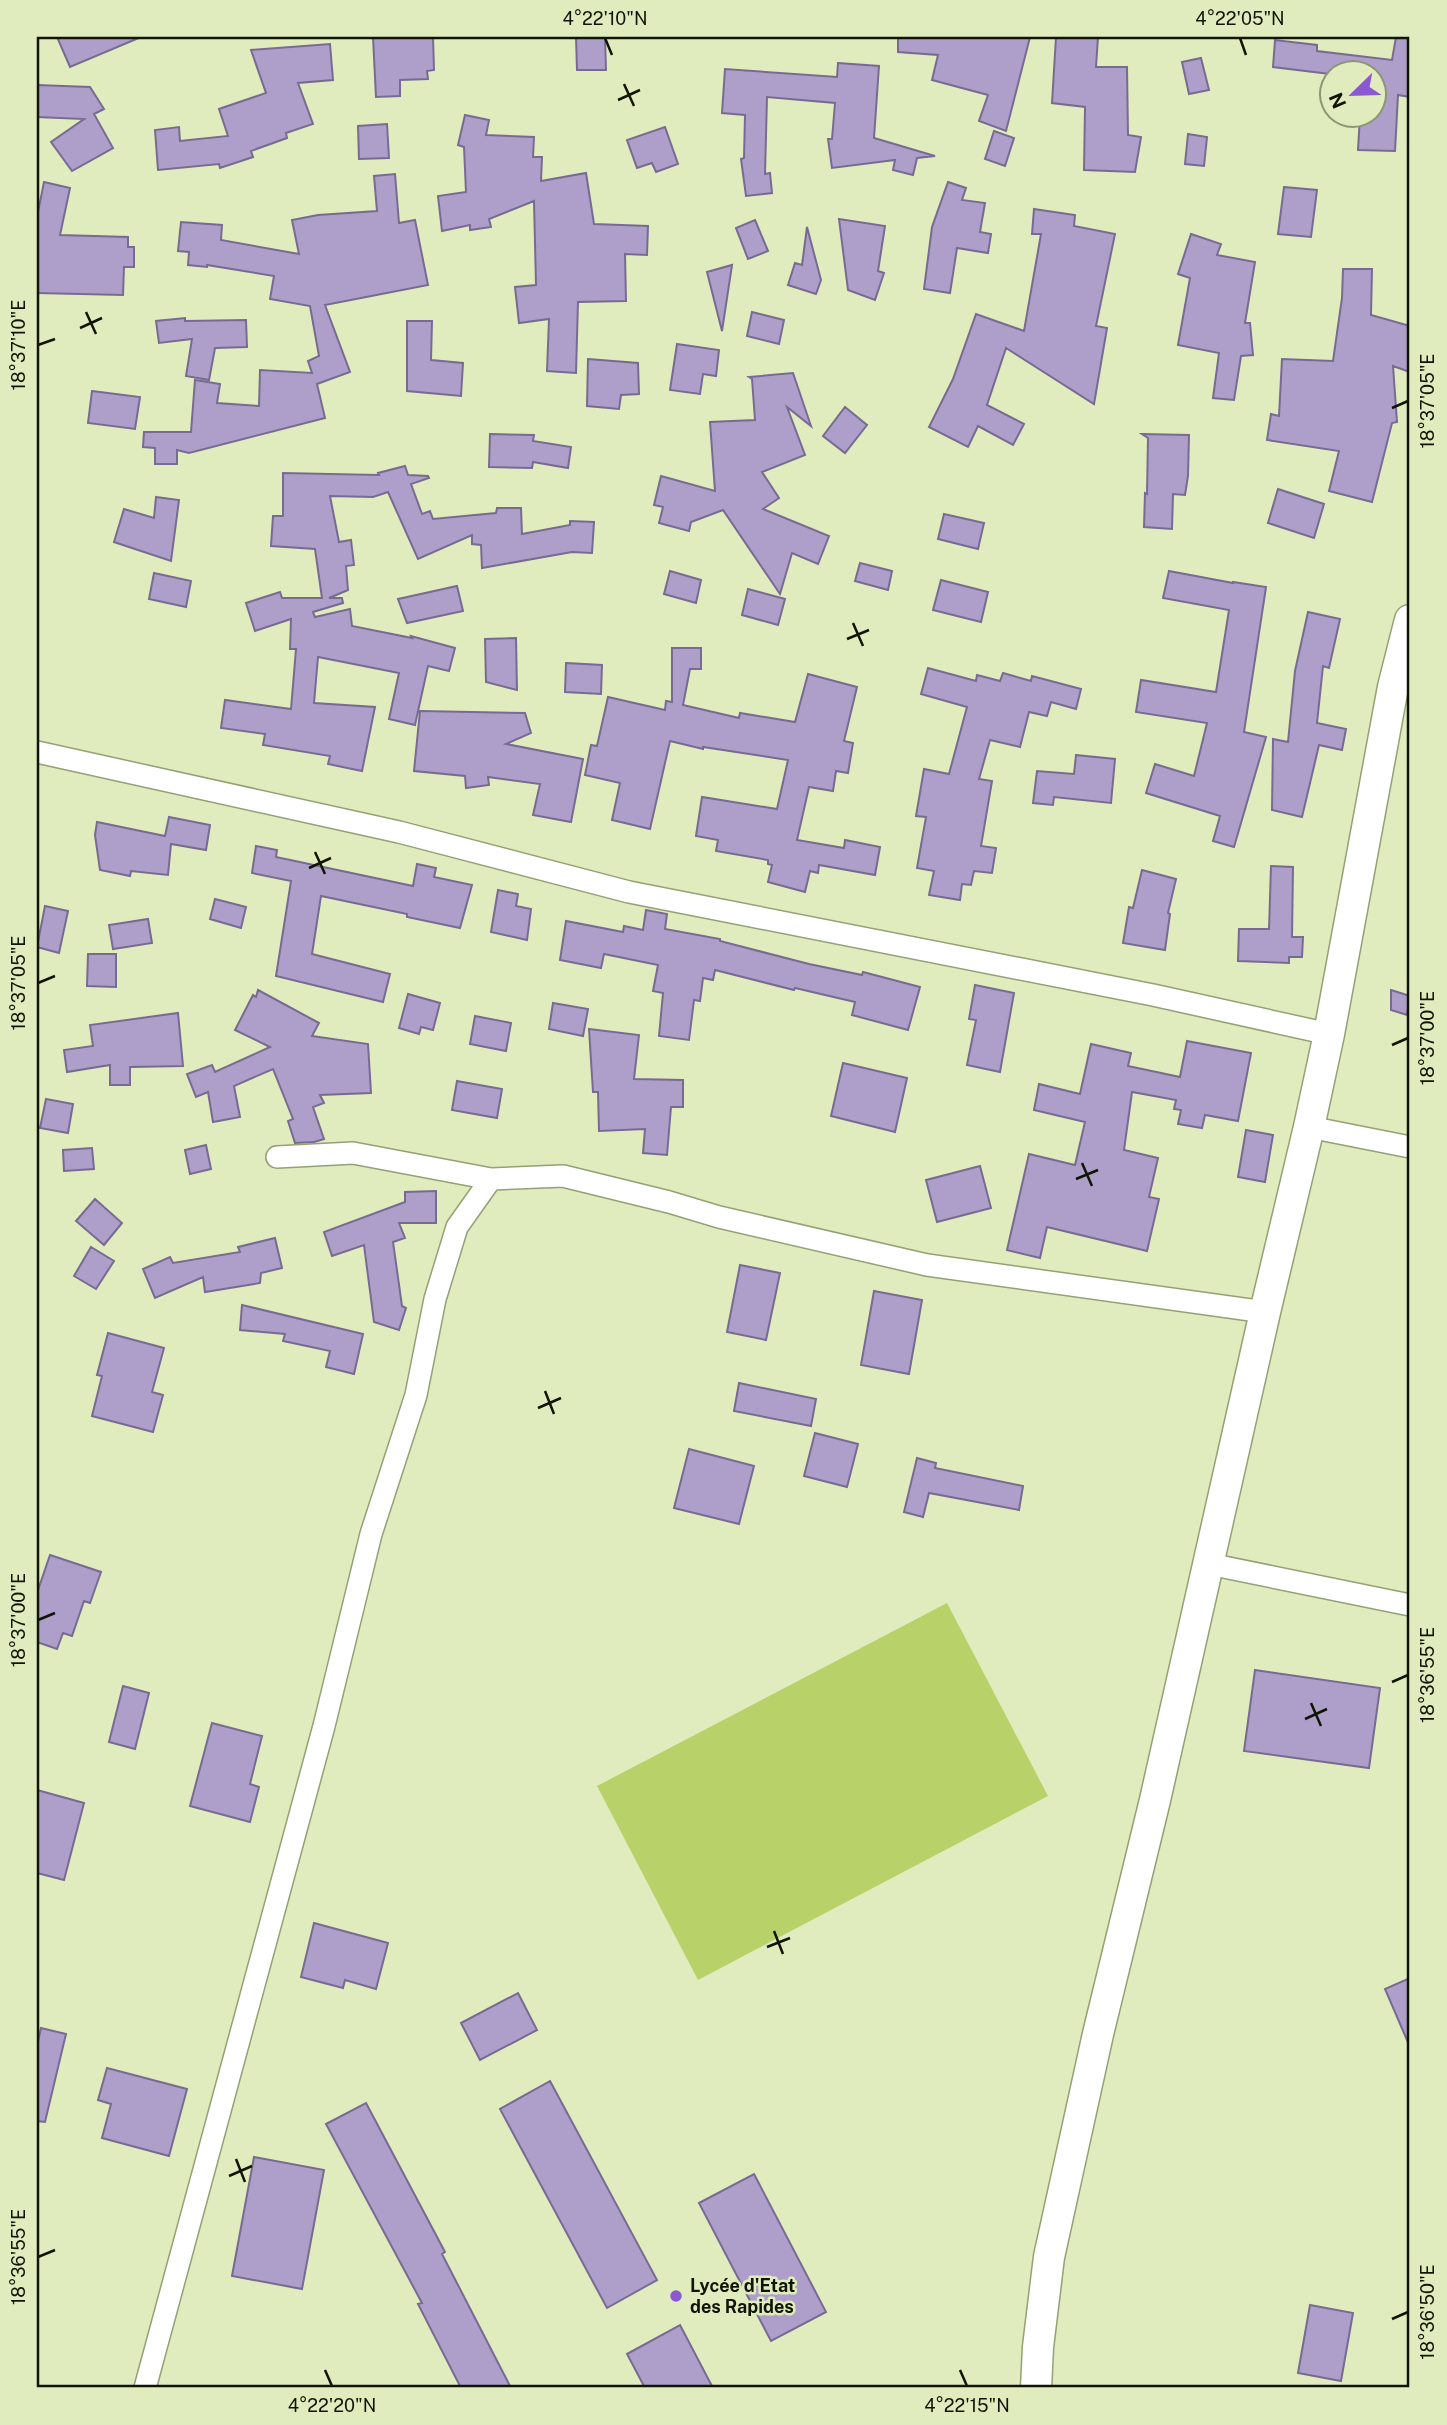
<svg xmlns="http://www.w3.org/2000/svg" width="1447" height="2425" font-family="'Public Sans',sans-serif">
<rect width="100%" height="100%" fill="#e0ecbe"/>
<!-- green -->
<path fill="#b9d169" d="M947,1603L1048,1796L698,1980L597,1786Z"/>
<!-- building -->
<path fill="#ad9fc9" stroke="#786b92" stroke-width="2" d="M57,37H141L70,67Z
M373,37H433L434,70L427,71L428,79L400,80V96L376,97Z
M576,37H605L606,70H577Z
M898,37H1030L1006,131L979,121L988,95L932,80L938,55L898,52Z
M1056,37H1098L1096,67H1127L1128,135L1141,137L1135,172L1084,170L1085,107L1052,103Z
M1396,37H1410V97L1398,95L1395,151L1358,150L1360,116H1374V74H1330L1273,67L1275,40L1317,45V51L1392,60Z
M330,44L333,80L298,83L313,124L286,133L287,138L251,151L253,157L220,168L219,164L158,170L155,130L179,127L180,141L228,136L219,109L266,93L251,50Z
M1201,58L1209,90L1189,94L1182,62Z
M838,63L879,66L874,138L935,156L917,158L913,175L893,170L895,160L832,168L828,139H832L835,103L767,97L765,174L770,173L772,193L746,196L741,159L744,158L745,115L722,113L725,69L837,77Z
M37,85L90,87L104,109L94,114L113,148L72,171L51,142L84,119L37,117Z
M465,115L489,120L486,135L534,137L533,157H542L541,181L586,173L594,224L648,226L647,255L625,254L626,301L578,302L576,373L547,371L549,319L519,323L515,287L536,285L534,201L489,219L491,227L470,230V225L442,231L438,196L466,192L464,147L458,145Z
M387,124L389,158L359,159L358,126Z
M665,127L678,164L656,172L652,163L637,168L627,140Z
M994,131L1014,138L1005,166L985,159Z
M1188,134L1207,137L1204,166L1185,164Z
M395,174L399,223L415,220L428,285L325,305L350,372L317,384L325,418L189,453L177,450V464H155V448L143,447L144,432H191L195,380L220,384L217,403L259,406L260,370L312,373L308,361L319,356L310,306L270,299L274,276L207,265V267L188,265L189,252L178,251L181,222L222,225L221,240L299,254L292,220L318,215L377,211L374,176Z
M44,182L70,188L60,235L128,237V247H134V267H124L123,295L37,293V217Z
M948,182L966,188L962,200L985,203L980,232L991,234L988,253L957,248L950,293L924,289L932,227Z
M1284,187L1317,190L1311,237L1278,234Z
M1034,209L1075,215L1074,226L1115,234L1096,326L1107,328L1094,404L1006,348L987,405L1024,424L1013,445L978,426L968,447L929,427L953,379L976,314L1024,331L1041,234H1032Z
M839,219L885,226L878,271L884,273L875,300L848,290Z
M755,220L768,251L748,259L736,228Z
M807,227L821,280L816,294L788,285L795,263L802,265Z
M1191,234L1221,244L1217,255L1255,262L1245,323H1250L1253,355L1241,356L1234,400L1213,398L1219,353L1178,345L1190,278L1178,274Z
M732,265L722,331L707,272Z
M1343,269H1372L1371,315L1410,326V372L1393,366L1397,422L1392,423L1372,502L1329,491L1339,451L1267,440L1271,414L1279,416L1282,359L1333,361L1342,298Z
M752,312L784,320L779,344L747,336Z
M185,318V321L246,320L247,347L215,348L209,380L186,376L192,339L159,343L156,321Z
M407,321H432L431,360L463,363L461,396L407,391Z
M677,344L719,350L716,376L703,374L700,394L670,390Z
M588,359L638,363L639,394L621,395L619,409L587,406Z
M793,373L811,426L787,407L805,455L762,472L779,498L763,509L829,536L818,564L792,553L780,594L723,510L691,522L689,531L659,523L663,507L654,505L661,476L715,491L710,422L755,420L752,379L749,377Z
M92,391L140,397L135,429L88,423Z
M845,407L867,425L845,453L823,436Z
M490,434L534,435L533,441L571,447L568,468L533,462L532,468L489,467Z
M1142,434L1189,435L1188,476L1185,495L1173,494L1172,529L1144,527L1145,493L1147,494L1148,438Z
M405,466L408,475L428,476L429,478L411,484L422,514L430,511L433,519L496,513L497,508H521L522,534L570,525V521L594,522L592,553L572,552L482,568L481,545L472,544V535L418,559L388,492L373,497L330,496L339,542L351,540L354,565L346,566L348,590L329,598H342L343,603L313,612L315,617L350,609L352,626L412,638L411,636L455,648L449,671L428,666L415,725L389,719L399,673L318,657L314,703L375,707L362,771L328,764L330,756L263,745L265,734L221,728L225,700L291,709L296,649H290L291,619L255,631L246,603L280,592L282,598H322L315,549L271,546L273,516H283V473L379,475L378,473Z
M1278,489L1324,504L1314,538L1268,523Z
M156,497L179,500L171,561L114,542L124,509L154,518Z
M944,514L984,523L978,549L938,539Z
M860,563L892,571L888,590L855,581Z
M670,571L701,580L696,603L664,594Z
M1169,571L1233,583V582L1266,587L1244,732L1266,737L1234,847L1213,841L1220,816L1146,793L1155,764L1194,776L1207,723L1136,712L1141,680L1216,692L1229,610L1163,598Z
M154,573L191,581L186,607L149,599Z
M941,580L988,592L981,622L933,610Z
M457,586L463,611L407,623L398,599Z
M748,589L785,599L778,625L742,615Z
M1308,612L1340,619L1329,668L1323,666L1317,723L1346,729L1342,750L1319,745L1302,817L1272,810L1273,739L1288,742L1295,671Z
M516,638L517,690L486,682L485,639Z
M672,648H701V669H690L683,705L739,718L740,713L795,722L808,674L857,687L844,741L853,743L848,773L836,771L833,791L809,787L797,840L844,848L845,840L880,847L875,875L819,865L818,873L810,871L805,892L768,882L772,865L768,864V860L716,851L718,840L696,836L702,797L777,809L788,760L703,747V749L670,741L650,829L612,820L620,783L585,775L591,745L597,746L608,697L665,710L666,701L672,702Z
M566,663L602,665L601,694L565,692Z
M928,668L976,681L977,675L1000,681L1003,673L1031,681L1032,676L1081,689L1076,709L1051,702L1047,716L1029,712L1020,747L990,740L979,779L992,781L981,846L996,848L992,873L974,871L971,885L962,884L960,900L929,895L934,871L917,868L926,817L916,816L924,769L949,774L967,707L921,694Z
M420,711L525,713L531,733L506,744L583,759L571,822L533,815L540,784L488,777L489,785L466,788L465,776L414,771Z
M1076,755L1115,759L1111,803L1054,797L1053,805L1033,803L1037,771L1074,774Z
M169,817L210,825L206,850L171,844L168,875L131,871L130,876L100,870L95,835L97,822L165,836Z
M256,846L277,850L276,857L413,886L417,864L436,868L434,877L472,885L460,928L407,917V914L321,896L312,954L390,974L383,1002L276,976L291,881L252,873Z
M1271,866L1293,867L1292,937H1303L1302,957H1289V963L1238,961L1239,929H1269Z
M1142,870L1176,879L1168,913L1170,914L1165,950L1123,943L1129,907L1133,908Z
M498,890L518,894L516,906L531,909L527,940L491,932Z
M215,899L246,907L241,928L210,919Z
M45,906L68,911L59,953L37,947Z
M646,910L667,914L665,929L720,939V941L809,964L862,975L863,972L920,987L908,1030L852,1015L855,1002L795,988L794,990L715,970L713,980L703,978L700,1001L694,1000L689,1040L659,1036L663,993L653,991L658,965L604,954L601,968L560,960L566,921L623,932L624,926L643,930Z
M148,919L152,943L113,949L109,925Z
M88,954H116V987L87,986Z
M975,985L1014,993L1000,1072L967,1065L976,1020L969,1019Z
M258,990L319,1023L312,1036L368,1044L371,1093L320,1095L324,1103L313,1107L324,1139L314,1142L295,1143L288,1121L293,1119L273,1069L234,1086L240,1117L213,1122L208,1092L196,1097L187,1074L212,1065L215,1072L270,1047L235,1030L253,995L256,997Z
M1391,990L1410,996L1407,1015L1391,1010Z
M408,994L440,1003L433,1030L421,1027L419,1034L399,1028Z
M553,1003L588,1009L583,1036L549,1029Z
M178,1013L183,1066L130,1067V1085H110V1065L67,1072L64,1050L93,1046L90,1025Z
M475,1016L511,1023L506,1051L470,1044Z
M589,1029L639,1035L634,1079L683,1080V1107H671L667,1155L643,1153L645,1129L599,1131L598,1092H593Z
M1187,1041L1251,1053L1238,1121L1205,1115L1202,1128L1178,1124L1181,1110L1174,1109L1176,1100L1132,1092L1124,1150L1158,1158L1149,1197L1159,1199L1147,1251L1047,1227L1040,1258L1007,1250L1029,1154L1075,1165L1085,1122L1034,1110L1039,1084L1080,1094L1091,1044L1131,1053L1128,1066L1180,1077Z
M843,1063L907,1078L895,1132L831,1116Z
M457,1081L502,1089L497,1118L452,1110Z
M46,1099L73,1104L68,1133L40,1128Z
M1246,1130L1273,1135L1265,1182L1238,1177Z
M206,1145L211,1169L190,1174L185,1150Z
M92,1148L94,1169L64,1171L63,1150Z
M980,1166L991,1208L937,1222L926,1180Z
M436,1191V1223H399L405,1238L393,1242L402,1306L406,1308L399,1330L374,1322L364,1245L332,1256L324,1232L405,1202V1192Z
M95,1199L122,1223L104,1245L76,1221Z
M275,1238L282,1268L261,1273L260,1283L205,1292L203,1277L155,1298L143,1269L170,1257L173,1263L240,1252L238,1247Z
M91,1247L114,1261L96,1289L74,1276Z
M740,1265L780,1273L766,1340L727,1332Z
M874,1291L922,1300L909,1374L861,1365Z
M242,1305L363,1334L354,1374L326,1367L330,1351L283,1341L285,1334L240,1330Z
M108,1333L164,1348L152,1392L163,1395L153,1432L92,1416L102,1376L97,1375Z
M739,1383L816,1399L811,1426L734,1411Z
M815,1433L858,1444L847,1487L804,1476Z
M689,1449L754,1466L739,1524L674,1508Z
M917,1458L936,1463L935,1468L1023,1486L1019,1510L929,1493L923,1517L904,1512Z
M50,1555L101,1572L90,1603L84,1601L72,1636L63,1633L57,1649L37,1642V1593Z
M1255,1670L1380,1688L1369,1768L1244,1751Z
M123,1686L149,1693L135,1749L109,1742Z
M212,1723L262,1736L250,1784L259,1787L250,1822L190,1806Z
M37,1790L84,1803L64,1880L37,1873Z
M314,1923L388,1943L376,1989L345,1980L343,1988L301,1977Z
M1410,1978V2047L1385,1989Z
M518,1993L537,2030L480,2060L461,2023Z
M41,2028L66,2034L45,2122L37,2121V2046Z
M107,2068L187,2089L169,2156L102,2138L111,2104L98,2100Z
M550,2081L657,2280L607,2308L500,2109Z
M366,2103L445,2252L442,2254L511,2388H461L418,2304L422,2303L326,2124Z
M254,2157L324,2170L302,2289L232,2276Z
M754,2174L826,2312L771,2341L699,2203Z
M1310,2305L1353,2313L1341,2381L1298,2373Z
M680,2325L713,2388H645L627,2354Z"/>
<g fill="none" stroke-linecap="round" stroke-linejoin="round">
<!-- street casing -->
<g stroke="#94a075" stroke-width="24">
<path id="street" d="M37,752L399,832L629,892L1153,995L1329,1034
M1309,1127L1410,1147
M277,1157L353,1153L491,1179L563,1176L669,1202L719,1217L927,1265L1265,1312
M1209,1564L1410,1605
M145,2388L324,1726L371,1534L416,1395L435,1299L457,1227L491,1179"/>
</g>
<!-- secondary casing -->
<g stroke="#94a075" stroke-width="33">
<path id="secondary" d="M1036,2388L1038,2347L1049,2257L1098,2034L1155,1800L1265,1312L1309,1127L1329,1034L1393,687L1410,620"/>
</g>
<!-- street -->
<use href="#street" stroke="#fff" stroke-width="21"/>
<!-- secondary -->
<use href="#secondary" stroke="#fff" stroke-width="30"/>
</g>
<!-- ticks -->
<path fill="none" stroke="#101404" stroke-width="2.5" d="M605,38L612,55M1240,38L1246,55M624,84L634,106M618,100L640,90M86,312L96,334M80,328L102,318M38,345L55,339M1392,408L1408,401M853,623L863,646M847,639L869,630M315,852L325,874M309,868L331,858M38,983L55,976M1392,1045L1408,1038M1082,1163L1092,1186M1076,1179L1098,1170M545,1391L554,1414M538,1408L561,1398M38,1620L55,1613M1392,1682L1408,1675M1311,1703L1321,1726M1305,1719L1327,1709M774,1931L783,1954M767,1947L790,1938M236,2159L245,2182M229,2176L252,2166M38,2257L55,2250M1392,2319L1408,2312M325,2370L332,2386M960,2370L967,2386"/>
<!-- markers -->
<circle fill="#8b58d1" stroke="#e0ecbe" stroke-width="2.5" cx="676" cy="2296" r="7"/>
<g text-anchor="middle" stroke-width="5" stroke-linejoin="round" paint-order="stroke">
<!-- poi labels -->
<g font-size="18" font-weight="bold" fill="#101404" stroke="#e0ecbe" text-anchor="start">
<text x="690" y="2292">Lycée d'Etat<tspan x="690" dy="21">des Rapides</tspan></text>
</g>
</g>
<!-- border -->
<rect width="1447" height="2425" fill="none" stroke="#e0ecbe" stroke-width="77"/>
<!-- north arrow -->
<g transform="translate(1353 94) rotate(247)"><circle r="33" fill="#e0ecbe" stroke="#8d9674" stroke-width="2"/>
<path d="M0-5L12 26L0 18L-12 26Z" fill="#8b58d1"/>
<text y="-10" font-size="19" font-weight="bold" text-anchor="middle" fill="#101404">N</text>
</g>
<rect x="38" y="38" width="1370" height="2348" fill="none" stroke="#101404" stroke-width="2.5"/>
<g font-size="18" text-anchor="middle" fill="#101404">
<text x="605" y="25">4°22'10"N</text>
<text x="1240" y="25">4°22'05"N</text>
<text transform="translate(19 345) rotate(-90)" y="6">18°37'10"E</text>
<text transform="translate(1428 401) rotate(-90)" y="6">18°37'05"E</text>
<text transform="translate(19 983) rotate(-90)" y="6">18°37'05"E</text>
<text transform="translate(1428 1038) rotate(-90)" y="6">18°37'00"E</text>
<text transform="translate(19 1620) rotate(-90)" y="6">18°37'00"E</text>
<text transform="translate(1428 1675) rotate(-90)" y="6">18°36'55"E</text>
<text transform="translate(19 2257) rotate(-90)" y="6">18°36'55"E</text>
<text transform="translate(1428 2312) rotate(-90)" y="6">18°36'50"E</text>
<text x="332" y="2412">4°22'20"N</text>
<text x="967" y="2412">4°22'15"N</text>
</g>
</svg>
